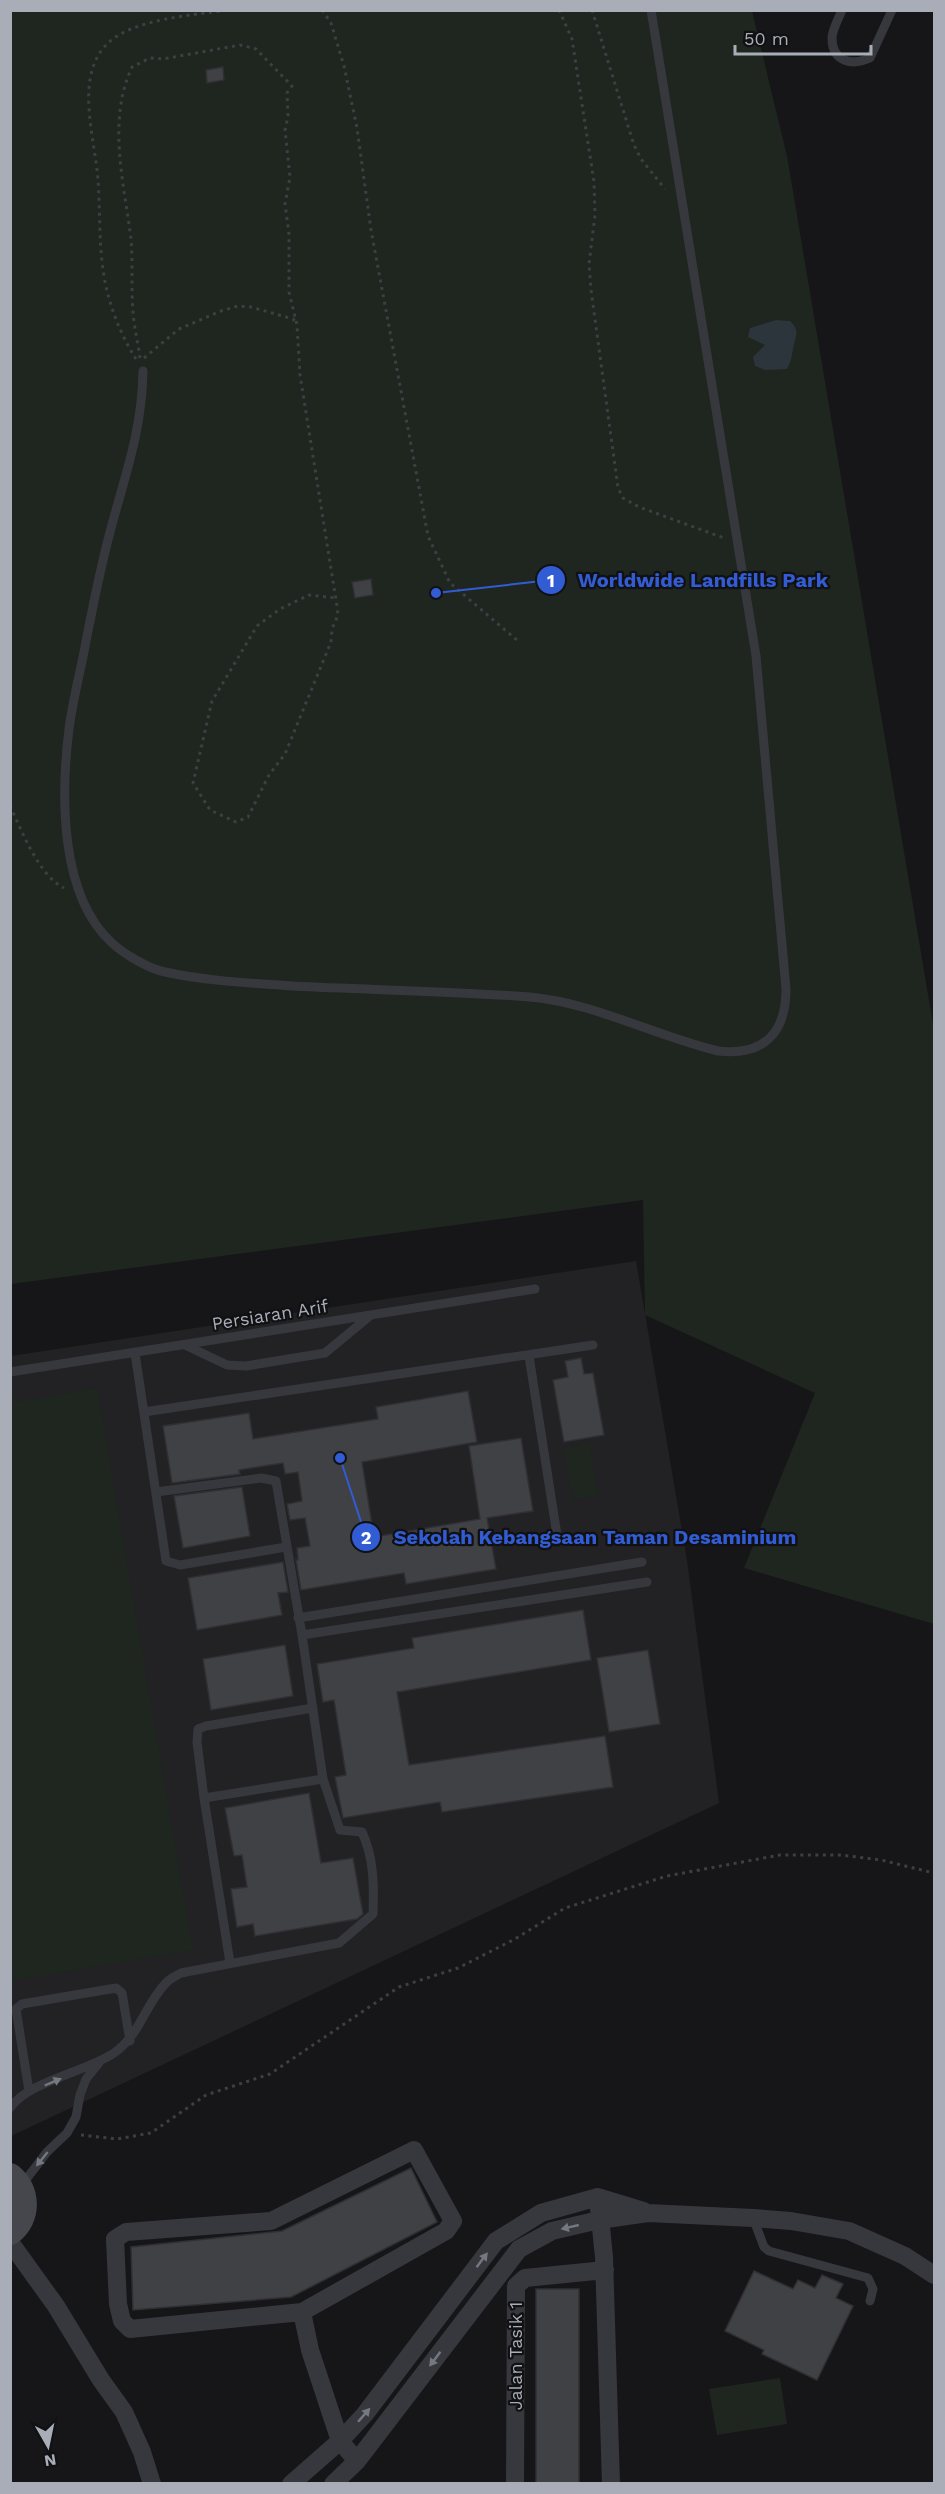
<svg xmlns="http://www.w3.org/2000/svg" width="945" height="2494" font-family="'Work Sans',sans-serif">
<rect width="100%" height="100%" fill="#161618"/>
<!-- built -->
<path fill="#222225" d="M636,1261L687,1560L719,1803L11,2136V1356Z"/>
<!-- green -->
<path fill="#1e261f" d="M10,11H752L787,156L934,1030V1624L744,1568L815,1393L645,1315L643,1200L11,1284Z
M97,1388L193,1950L11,1981V1403Z
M589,1443L598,1496L573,1500L563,1448Z
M780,2378L787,2424L717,2435L709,2389Z"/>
<!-- water -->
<path fill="#2c353c" d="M776,320L790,321C801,331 795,336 793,349C791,358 792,360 787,369L765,370L755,366L753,357L765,345L748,337L750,328Z"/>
<!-- building -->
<path fill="#404145" stroke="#303034" stroke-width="1.5" d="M223,67L224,80L207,83L206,70Z
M371,579L373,595L355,598L352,582Z
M581,1358L584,1374L593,1373L604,1435L564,1442L553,1380L568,1377L565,1361Z
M468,1391L477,1442L362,1462L374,1537L480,1519L469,1446L521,1438L533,1511L487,1518L496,1569L406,1584L404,1573L301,1590L296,1560H298L297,1548L310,1546L305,1518L290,1520L287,1504L302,1501L298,1472L285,1474L283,1463L239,1470L240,1474L172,1483L163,1426L249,1413L253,1439L378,1419L376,1407Z
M242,1487L250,1536L183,1548L174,1496Z
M283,1562L288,1592L278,1593L282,1615L197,1630L188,1578Z
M583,1610L591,1660L397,1692L409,1765L605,1736L613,1787L442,1812L440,1802L343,1818L335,1777L346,1775L334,1700L323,1702L317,1664L414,1648L412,1638Z
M285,1645L293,1696L211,1710L203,1659Z
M648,1650L660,1724L609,1732L597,1658Z
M309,1793L321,1863L353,1858L363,1914L357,1919L255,1936L253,1924L237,1927L231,1889L247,1887L242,1855L234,1856L225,1808Z
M411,2168L437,2222L291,2297L133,2310L131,2247L282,2231Z
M754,2271L793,2289L798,2280L815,2288L822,2275L843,2284L836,2298L853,2306L817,2380L762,2354L764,2350L725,2331Z
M536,2289H579V2484H536Z"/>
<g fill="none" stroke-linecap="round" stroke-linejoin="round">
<!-- path -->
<path stroke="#3d3f44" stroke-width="3" stroke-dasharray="3 4.5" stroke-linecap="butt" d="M322,10L331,23L344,66L357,128L371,230L428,536L450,583L518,641
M559,10L572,39L594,182L595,215L589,264L591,290L618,488L623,498L639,507L724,538
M592,10L634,145L641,159L665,189
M140,358C138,343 134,327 133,312C131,288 133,263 131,239C124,183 107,120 132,67L150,58L163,59L240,45L256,49L292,86L287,93L288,116L285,130L290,177L285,204L289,234V292L297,325L300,375L337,606L338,615L332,629L331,642L285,754L269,775L248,817L236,822L210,810L193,783L212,701L257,626L280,609L309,595L336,598
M144,358L179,329L221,311L238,306L251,307L293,319L296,323
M136,359C118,331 105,295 102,261C99,234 100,207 98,180C95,138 74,77 107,44C132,19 193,15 228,10
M10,806C22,831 39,876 64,888
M81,2135L117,2139L151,2133L206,2095L270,2074L399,1987L458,1968L515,1939L565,1908L667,1876L780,1855H841L881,1860L934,1873"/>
<!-- lane -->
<path stroke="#37383d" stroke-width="9" d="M842,10C839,18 832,30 832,38C832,62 852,66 870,58L892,10
M143,371C142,431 125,475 110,532C99,573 91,615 83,657C78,681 72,705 69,729C61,793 59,895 112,943C124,954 149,969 165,972C206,981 250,983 292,986C372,990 451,991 530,997C595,1003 655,1036 718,1051C763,1056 786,1034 786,989L756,656L651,10
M185,1345L227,1365L246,1366L325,1353L371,1315
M135,1353L166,1561L180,1565L286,1547
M529,1356L557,1535
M10,1372L535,1289
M144,1412L593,1345
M156,1492L261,1478L276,1481L302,1635
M298,1618L642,1562
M204,1798L323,1779
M230,1963L204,1798L197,1742L198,1729L206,1726L313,1708
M29,2091L16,2009L22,2004L116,1988L122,1993L130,2041
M10,2108C29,2081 86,2072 114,2053C141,2034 145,2004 166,1983C169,1979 176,1976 181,1973L339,1943L373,1914C374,1885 374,1858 362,1832L340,1830L323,1779L302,1635L647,1582
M21,2186L47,2152L67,2133L76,2117L80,2095L86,2079L99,2063
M753,2218L764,2247L769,2251L868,2278L873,2289L870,2301"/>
<!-- street -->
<path stroke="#37383d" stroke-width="18" d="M414,2150L453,2221L446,2231L302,2312L130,2329L122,2321L118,2304L115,2239L126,2232L271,2221Z
M599,2208L604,2257L611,2484
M10,2242L56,2306L101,2380L124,2412L142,2452L152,2484
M302,2312L310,2350L340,2441L357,2461
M291,2484L340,2441L365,2414L496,2241L541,2213L598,2197L644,2211
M333,2484L357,2461L519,2249L552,2231L599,2220L648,2213L753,2218L791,2221L849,2231L905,2256L934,2275
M515,2484L516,2286L525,2278L605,2270"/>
<!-- secondary -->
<path stroke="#45474d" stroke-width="26" d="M10,2176C28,2190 29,2218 10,2232"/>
</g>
<!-- one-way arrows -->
<defs><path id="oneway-solid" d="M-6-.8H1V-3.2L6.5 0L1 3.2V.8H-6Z" transform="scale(1.5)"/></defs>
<g fill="#757881">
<use href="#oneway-solid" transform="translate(53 2082) rotate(-23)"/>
<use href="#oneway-solid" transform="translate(42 2159) rotate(129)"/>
<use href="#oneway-solid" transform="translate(570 2227) rotate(167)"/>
<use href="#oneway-solid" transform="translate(482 2260) rotate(-53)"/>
<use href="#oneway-solid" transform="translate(435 2359) rotate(127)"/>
<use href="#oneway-solid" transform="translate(364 2415) rotate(-49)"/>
</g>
<g text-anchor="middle" stroke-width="4.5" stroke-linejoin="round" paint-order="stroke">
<!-- street labels -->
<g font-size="18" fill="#a8adb8" stroke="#111113">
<text transform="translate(270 1315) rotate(-9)" y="6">Persiaran Arif</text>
<text transform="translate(516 2356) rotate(-90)" y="6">Jalan Tasik 1</text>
</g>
</g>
<!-- callouts -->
<path fill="none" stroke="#325cd3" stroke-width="2" d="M436 593L551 580M340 1458L366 1537"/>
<g fill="#325cd3" stroke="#111113" stroke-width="2">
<circle cx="436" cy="593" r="6"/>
<circle cx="340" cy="1458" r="6"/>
<circle cx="551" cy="580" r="15"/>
<circle cx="366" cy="1537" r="15"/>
</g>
<g font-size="18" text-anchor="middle" font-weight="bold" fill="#fff">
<text x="551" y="587">1</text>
<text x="366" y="1544">2</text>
</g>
<g font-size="20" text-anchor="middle" font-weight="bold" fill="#325cd3" stroke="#111113" stroke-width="4.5" stroke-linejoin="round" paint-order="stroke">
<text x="703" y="587">Worldwide Landfills Park</text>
<text x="595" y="1544">Sekolah Kebangsaan Taman Desaminium</text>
</g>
<!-- border -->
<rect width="945" height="2494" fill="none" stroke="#a8adb8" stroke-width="24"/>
<!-- north arrow -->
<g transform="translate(48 2446) rotate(171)" stroke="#111113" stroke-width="4.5" paint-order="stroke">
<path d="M0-4.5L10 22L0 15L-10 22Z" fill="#a8adb8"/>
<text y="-9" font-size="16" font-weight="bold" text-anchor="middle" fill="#a8adb8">N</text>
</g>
<!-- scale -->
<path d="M735 45v9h136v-9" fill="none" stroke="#a8adb8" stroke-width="3"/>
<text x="744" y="45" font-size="18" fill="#a8adb8" stroke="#111113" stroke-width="4.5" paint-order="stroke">50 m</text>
</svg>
